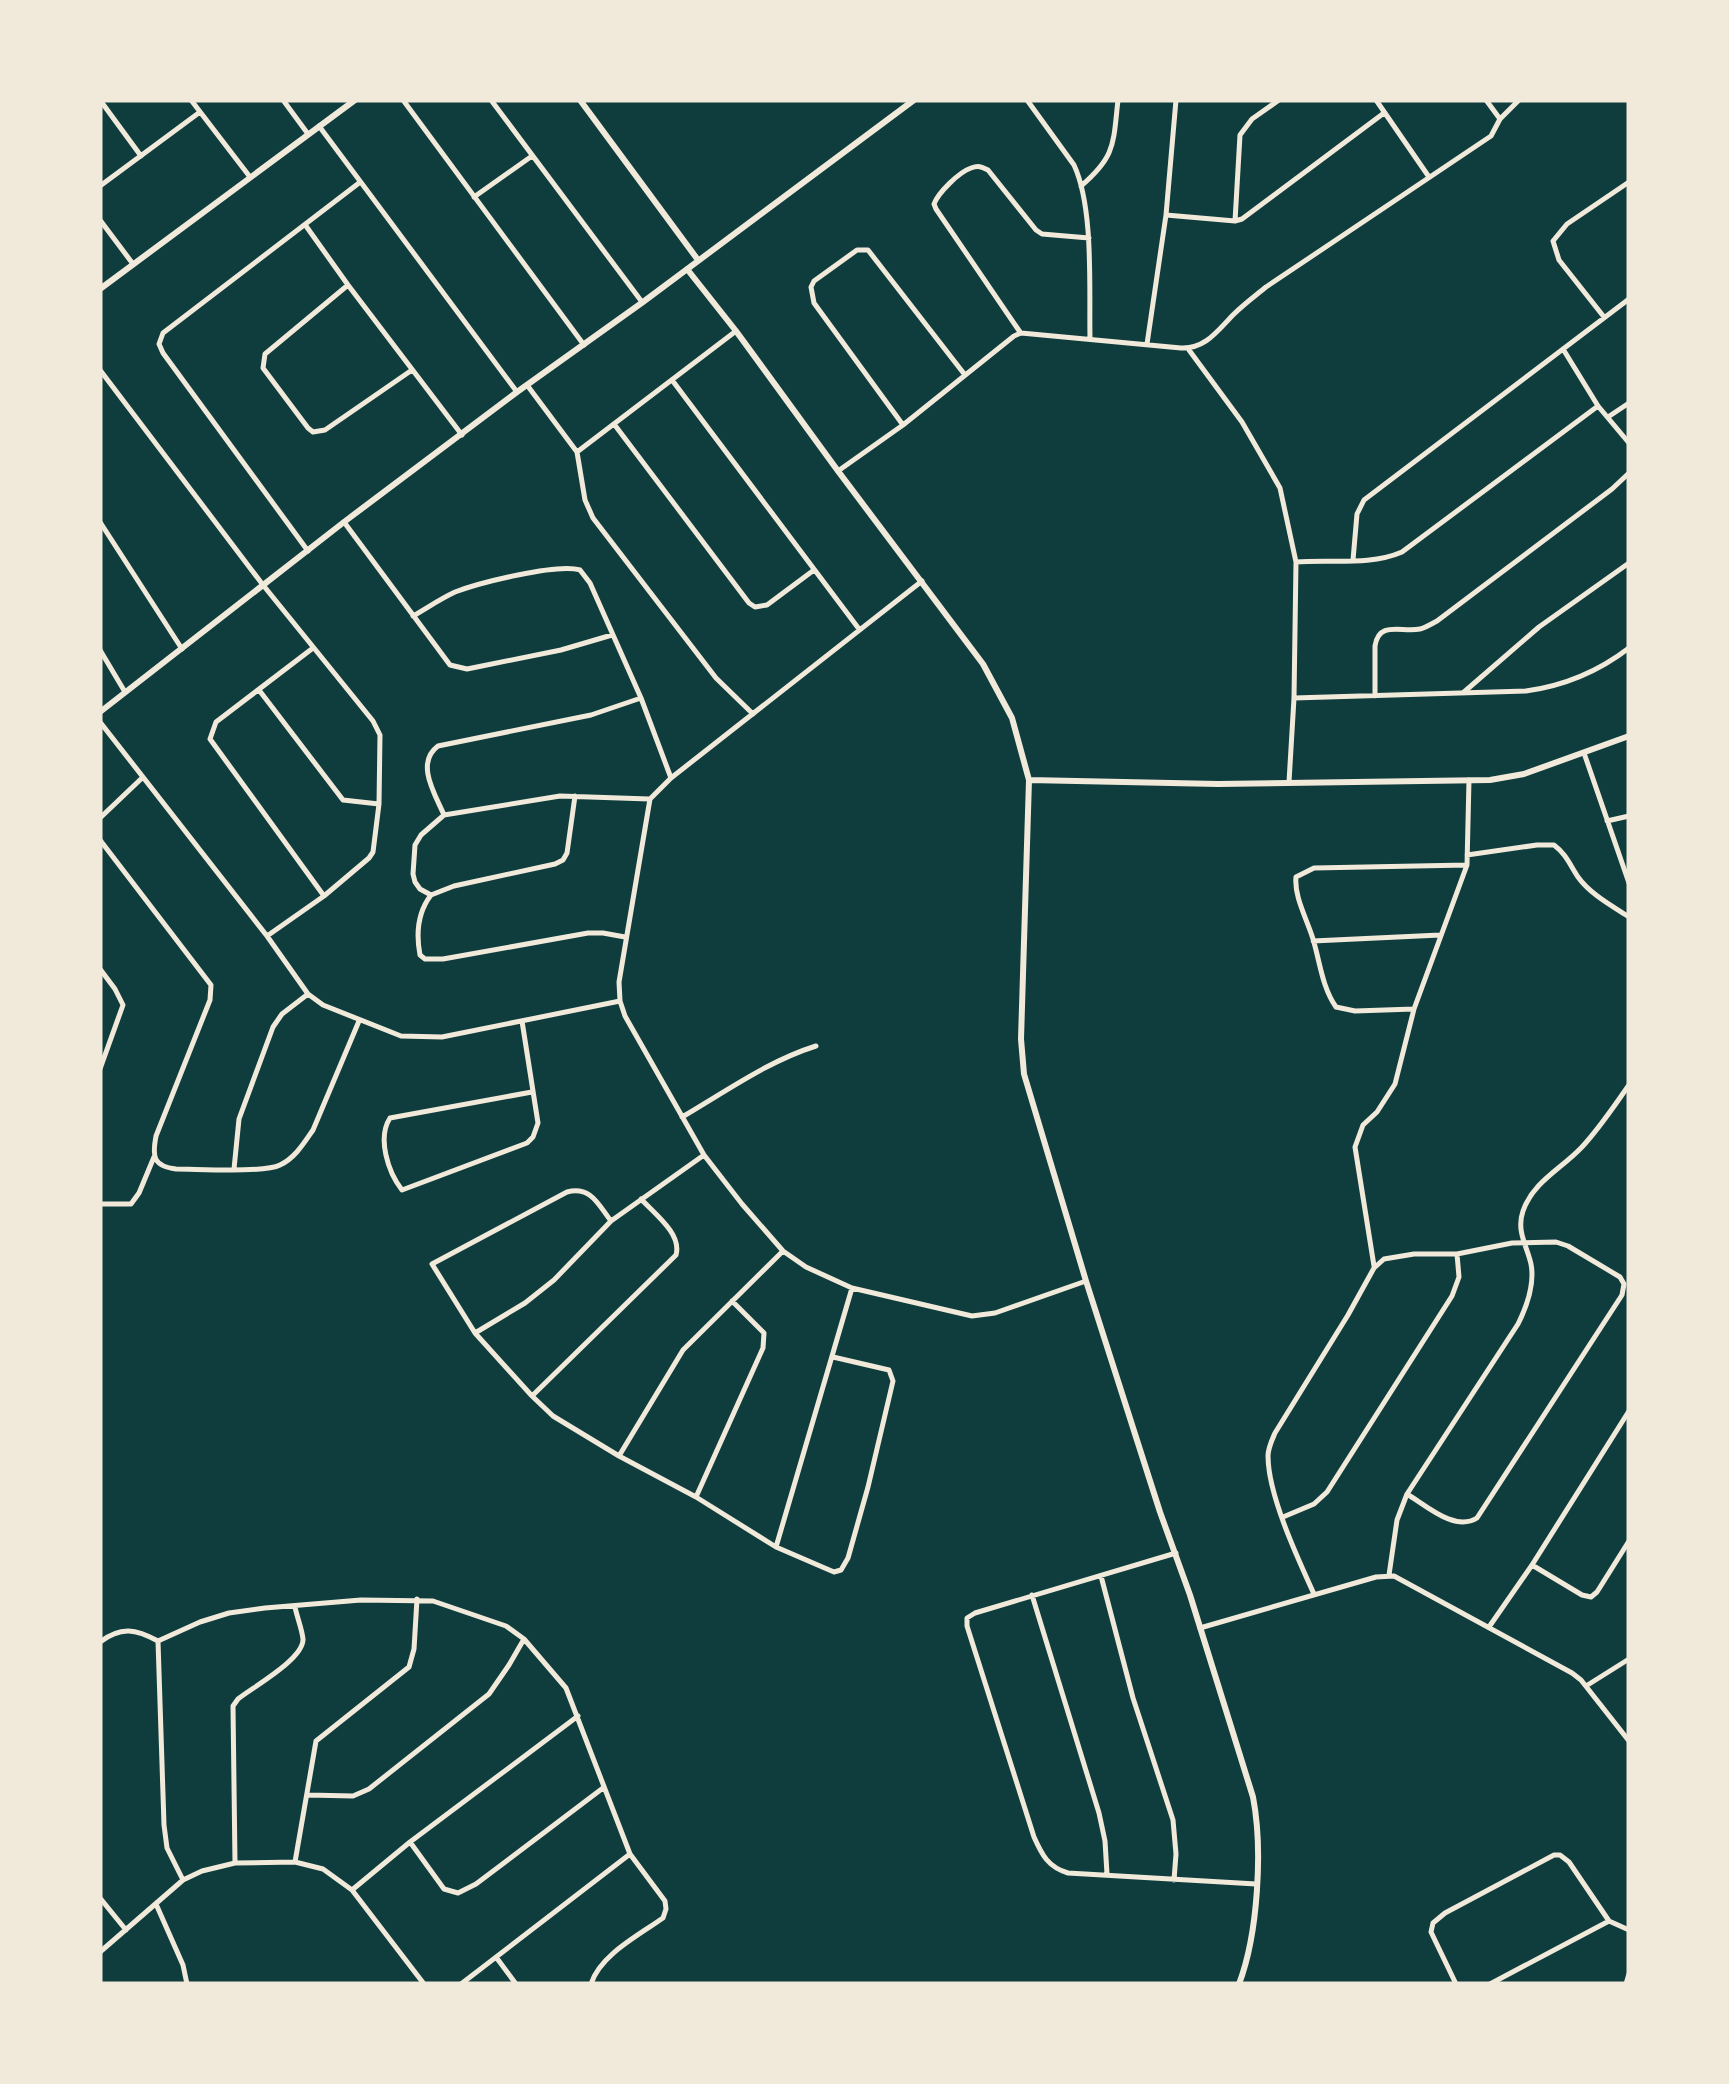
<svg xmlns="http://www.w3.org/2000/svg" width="1729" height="2084" font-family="'Space Grotesk',sans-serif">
<rect width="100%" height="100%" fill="#0f3d3e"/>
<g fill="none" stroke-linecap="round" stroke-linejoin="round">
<!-- minor -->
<path stroke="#f1e9da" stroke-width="5" d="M100,100L141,156
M191,100L250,177
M283,100L308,134
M403,100L584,345
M491,100L642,302
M1027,100L1074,165C1094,208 1089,289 1090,338
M1376,100L1429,177
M1486,100L1500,119
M319,126L517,392
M100,186L200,112
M1081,186C1116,156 1113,144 1118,100
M474,197L532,156
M1166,215L1235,221L1242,219L1384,113
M100,220L133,264
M1235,221L1240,135L1252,119L1279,100
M306,226L348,285L462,435
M348,285L265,354L263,368L308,428L313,432L325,430L412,370
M1604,317L1559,260L1553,241L1567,224L1629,182
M736,331L577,452L585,500L593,518L716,678L753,714
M1020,332L936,209L934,204C938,193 959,172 971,168C979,165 982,167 988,170L1036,230L1042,234L1089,238
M1147,344L1166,215L1176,100
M1563,349L1598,406L1629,443
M1189,350L1242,422L1280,488L1296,562L1294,698L1289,782
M100,370L263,585L373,721L380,735L379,804L373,852L369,858L324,896L267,936
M672,380L859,629
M527,385L577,452
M1608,417L1629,403
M614,424L749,603L755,607L767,605L814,570
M903,425L814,303L811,287L814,281L857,250H868L965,375
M838,471L903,425L1014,336L1021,333L1181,348C1206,349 1218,330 1234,314C1244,304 1255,296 1266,287L1491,136L1500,119L1519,100
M100,522L182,649
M344,522L450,665L467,669L477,667L561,650L612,635
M308,551L163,353L159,344L163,333L359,183
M1353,560L1357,514L1364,500L1629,299
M1296,562C1330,559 1370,566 1402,552L1598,406
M922,581L671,778L650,799L619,982L620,1001L625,1016L704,1155L742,1204L783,1251L806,1267L852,1288L972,1316L995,1313L1086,1281
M413,616C427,608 440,599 455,592C479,583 557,563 580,570L590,583L641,698L671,778
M313,648L216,722L210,739L324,896
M100,650L125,692
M259,690L343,800L379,804
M1464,692L1539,627L1629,563
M1375,696V646C1379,620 1402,633 1420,629C1425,628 1433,623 1437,621L1612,489L1629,473
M1294,698L1526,691C1563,686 1599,671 1629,648
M100,722L267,936L308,994L323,1005L401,1036L442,1037L620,1001
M1584,753L1629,883
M444,815C435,794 415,763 438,746L591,715L641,698
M100,818L142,778
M1607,821L1629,816
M100,840L211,985L210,1000L156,1136C152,1157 153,1166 176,1169C199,1169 264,1173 280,1165C295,1158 304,1143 313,1130L359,1021
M1467,855L1537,845H1554C1566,854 1570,865 1578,877C1590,894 1612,906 1629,917
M431,895L420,889L415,882L413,874L415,845L421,835L444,815L560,796L649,799
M431,895C418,912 416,934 420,955L425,959H443L588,933H603L625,937
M431,895L454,886L555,864L563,860L567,853L575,796
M1313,941L1440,935
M100,969L115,989L123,1005L100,1069
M1414,1009L1355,1011L1336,1007C1322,987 1320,962 1313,939C1307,919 1294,897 1296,877L1314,868L1467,865
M522,1021L538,1123L533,1137L527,1143L402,1190C388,1172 377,1138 390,1118L532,1092
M682,1117C725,1092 768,1061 816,1046
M234,1169L239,1119L273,1027L282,1014L308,994
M100,1204H131L139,1193L154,1157
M611,1221C598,1204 591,1186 567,1192L432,1264L475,1333L532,1396L553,1416L619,1456L696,1497L776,1547L834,1572L841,1570L848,1558L868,1487L893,1381L889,1370L833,1357
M1374,1266L1355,1147L1363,1125L1377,1112L1395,1084L1414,1009L1467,865L1469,780
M475,1333L525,1303L554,1280L611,1221L704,1155
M532,1396L676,1255C682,1234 655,1214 641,1199
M619,1456L683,1350L783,1251
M696,1497L763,1348L764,1333L732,1301
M1283,1517L1314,1504L1327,1492L1452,1296L1459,1277L1457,1254
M776,1547L852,1288
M1176,1553L975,1613L967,1618V1626L1034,1837C1042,1855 1048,1867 1068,1873L1256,1884
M1532,1565L1582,1595L1591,1597L1597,1592L1629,1541
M1389,1575L1397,1520L1407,1494L1518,1324C1527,1306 1535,1285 1531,1264C1527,1246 1516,1231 1523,1211C1533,1182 1561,1169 1581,1148C1599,1129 1614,1106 1629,1085
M1101,1576L1133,1698L1173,1820L1176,1854L1174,1880
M1314,1594C1298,1559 1268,1495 1268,1456C1268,1448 1272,1440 1275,1433L1348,1315L1374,1268L1384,1259L1414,1254H1457L1512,1243L1556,1242L1568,1246L1620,1277L1624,1284L1622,1295L1477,1518C1455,1532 1427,1506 1407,1494
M1032,1595L1099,1813L1105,1841L1107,1874
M1489,1627L1532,1565L1629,1411
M1200,1628L1376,1577L1394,1576L1572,1673L1581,1680L1629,1741
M158,1641L200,1622L229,1613L265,1608L361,1600L433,1601L506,1626L524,1639L566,1688L630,1854L665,1901L666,1909L663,1918C639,1935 600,1955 591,1984
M158,1641L164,1825L167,1848L183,1880
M100,1642C121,1626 136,1629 158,1641
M1586,1686L1629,1659
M308,1795L353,1796L369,1789L489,1694L509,1665L524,1639
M410,1842L444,1889L458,1893L476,1884L603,1788
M295,1862L316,1741L409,1667L414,1649L417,1599
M235,1863L233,1706L238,1699C253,1687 304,1659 303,1639C302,1629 297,1617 295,1607
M352,1890L410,1842L578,1716
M100,1898L126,1930
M156,1904L183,1965L187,1984
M100,1952L183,1880L202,1871L235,1863L295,1862L323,1869L352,1890L424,1984
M496,1957L516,1984
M461,1984L630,1854
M1456,1984L1431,1932L1433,1923L1445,1913L1554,1855H1560L1569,1862L1609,1921L1629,1930
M1490,1984L1609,1921
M1626,1984L1629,1974"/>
<!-- tertiary -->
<path stroke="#f1e9da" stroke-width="6" d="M580,100L698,260
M687,269L736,331L838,471L983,664L1012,718L1029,780L1021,1039L1024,1074L1086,1281L1160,1512L1190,1595L1253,1797C1263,1849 1258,1934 1239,1984
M100,289L355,100
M100,712L344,522L517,392L643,302L914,100
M1029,780L1218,784L1490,780L1524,774L1629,736"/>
</g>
<!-- border -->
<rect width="1729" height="2084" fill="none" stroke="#f1e9da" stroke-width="205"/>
</svg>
